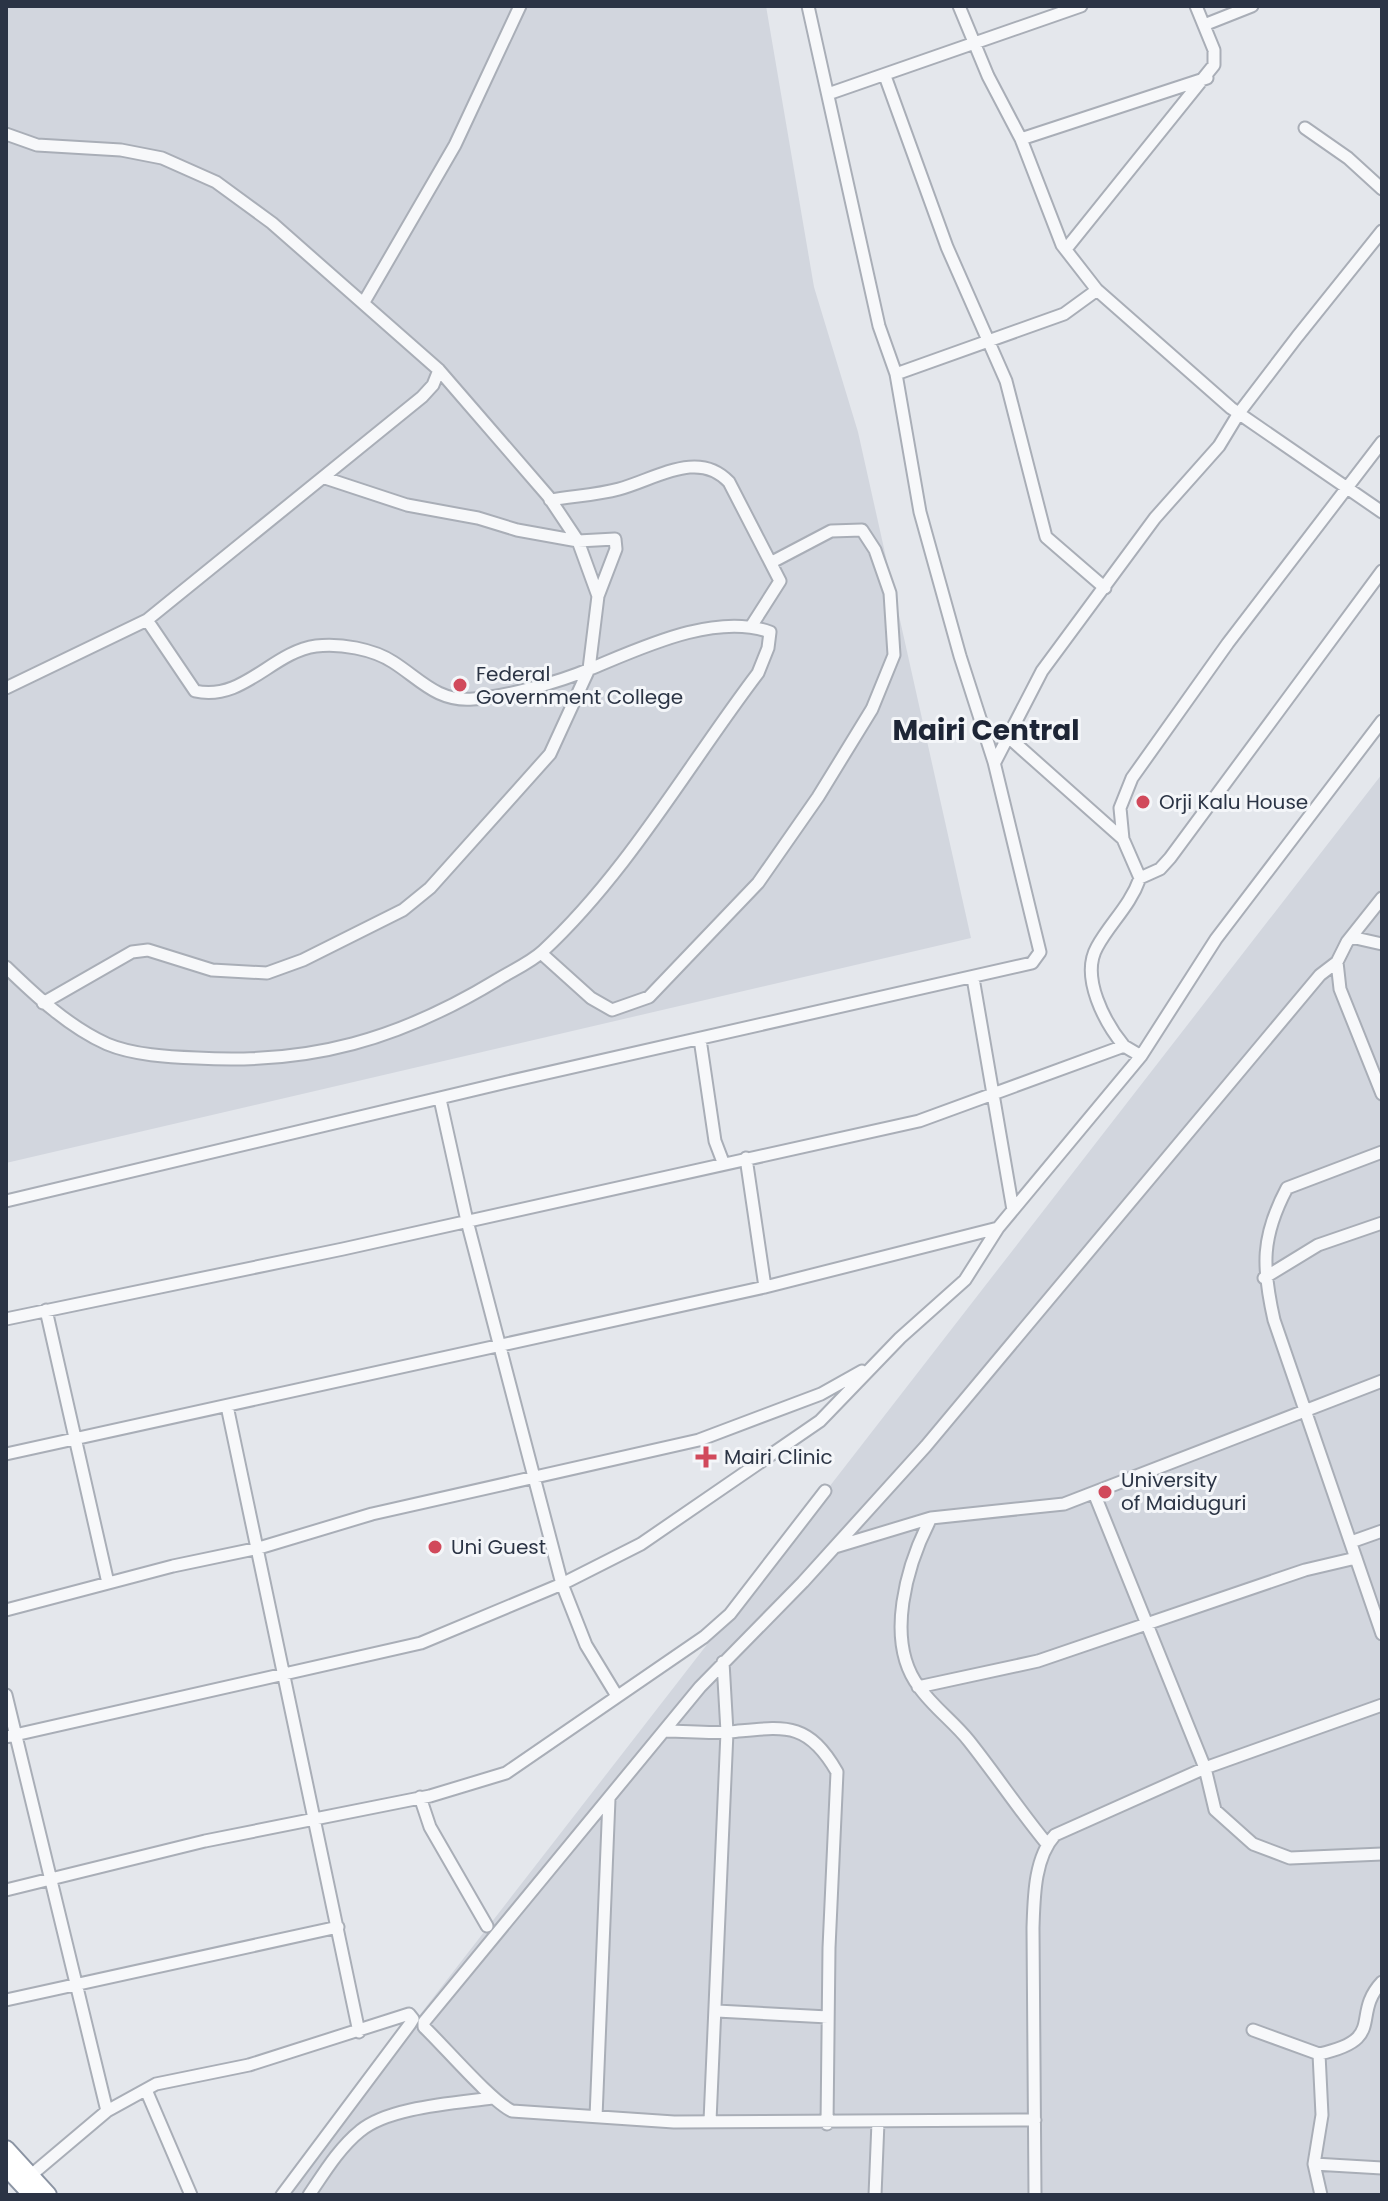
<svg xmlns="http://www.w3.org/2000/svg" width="1388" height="2201" font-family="Poppins,sans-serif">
<rect width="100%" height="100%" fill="#e4e7ec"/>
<!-- built -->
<path fill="#d2d6de" d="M6,6H766L814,287L858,432L971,938L6,1163Z
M1382,774V2195H289L346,2110Z"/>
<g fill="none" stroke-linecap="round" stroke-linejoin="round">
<!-- minor casing -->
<g stroke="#a9aeb7" stroke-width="15">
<path id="minor" d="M959,6L988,76L1021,139L1062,245L1097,290L1231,408L1382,512
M1204,25L1252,6
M885,76L947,247L1006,381L1046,537L1105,588
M828,94L1081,6
M1305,128L1348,158L1382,189
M6,134L37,145L121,150L162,158L216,182L272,223L439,370L548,496L578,541L598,596L589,669L550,754L430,888L403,910L303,960L267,973L212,970L148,950L132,952L43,1003
M1021,139L1207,78
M1066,249L1214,65V50L1196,6
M364,302L455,145L520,6
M896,374L1064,314L1097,290
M325,478L407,505L478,518L517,530L578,541L615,539L616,549L598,596
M550,500C573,496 597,495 619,489C656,479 698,449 729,482L780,581L752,625
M6,688L147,620L422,397L433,385L439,370
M1006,735L1123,839
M995,762L1042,671L1155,518L1219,446L1239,413L1297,337L1382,231
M1140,878L1160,869L1170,858L1382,571
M1351,937L1382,944
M541,953L591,998L612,1010L649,997L758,883L818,797L872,709L894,655L890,593L875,550L862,530L831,531L772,562
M1337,962L1340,989L1382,1094
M6,967C36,996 69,1027 107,1044C133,1055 169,1057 197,1058C310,1065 400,1039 497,980C511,971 530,963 543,951C628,872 688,765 758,673L768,648L770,632C715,612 641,648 590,669C559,682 506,697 473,699C437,702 420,679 393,662C373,649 340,643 316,646C272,652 243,702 195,691L147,620
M973,978L1013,1210
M700,1039L715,1141L723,1162
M1124,1046C1105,1023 1080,977 1097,947C1110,923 1130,906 1140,878L1123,839L1120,808L1132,778L1228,643L1382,442
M440,1099L467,1221L562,1584L586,1645L617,1696
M1382,1152L1287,1188C1261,1237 1262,1267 1274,1320L1382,1634
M746,1158L765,1287
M6,1201L507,1082L1032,963L1040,952L994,762L960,656L920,512L896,374L879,326L808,6
M1264,1278L1318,1245L1382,1223
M46,1310L108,1583
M6,1319L343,1249L919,1121L1124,1046L1141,1056
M227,1406L359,2032
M6,1454L765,1287L998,1228
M1094,1493L1205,1768L1215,1810L1253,1844L1290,1858L1382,1854
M931,1518C907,1564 884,1641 919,1687C933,1707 954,1722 969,1741C996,1775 1019,1810 1047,1844
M1351,1542L1382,1531
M835,1547L931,1518L1064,1504L1382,1381
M6,1610L173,1566L259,1548L372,1514L699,1440L821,1394L862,1371
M918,1687L1038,1661L1305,1570L1356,1558
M6,1695L107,2111
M666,1731C687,1731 709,1734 730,1732C784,1727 807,1720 837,1772L829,1948L827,2124
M6,1737L421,1643L562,1584L641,1544L820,1421L900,1338L965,1280L998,1228L1141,1056L1216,939L1382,721
M420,1797L430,1827L487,1926
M6,1890L205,1841L430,1796L506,1773L704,1637L730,1614L825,1491
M6,2000L338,1927
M717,2011L828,2017
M1253,2030L1319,2054L1322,2115L1314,2164L1321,2195
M1319,2054C1388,2039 1350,2016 1382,1982
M146,2090L191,2195
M596,2117L609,1799
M1035,2120L674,2122L512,2111C491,2101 445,2047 424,2027V2022L700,1687L803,1582L926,1446L1320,975L1337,962L1347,942L1382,898
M710,2121L727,1732L723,1662
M1314,2164L1382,2168
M30,2176L107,2111L156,2084L249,2065L409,2014L413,2019L410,2024L282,2195
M309,2195C324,2173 339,2148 360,2131C388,2107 456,2103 492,2098
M875,2195L878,2122
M1035,2195L1033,1928C1034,1898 1034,1858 1055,1835L1205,1768L1382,1705"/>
</g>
<!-- highway casing -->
<g stroke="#8b94a3" stroke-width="20">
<path id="highway" d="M6,2149L48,2195
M6,2167L32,2195"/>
</g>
<!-- minor -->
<use href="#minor" stroke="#f7f8fa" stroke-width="11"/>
<!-- highway -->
<use href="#highway" stroke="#fff" stroke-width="16"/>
</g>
<!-- markers -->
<g fill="#d1495b" stroke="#f4f6f9" stroke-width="3">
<circle cx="460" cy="685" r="8"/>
<circle cx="1143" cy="802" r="8"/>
<path d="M702 1445h8v8h8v8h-8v8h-8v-8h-8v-8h8z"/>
<circle cx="1105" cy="1492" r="8"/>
<circle cx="435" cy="1547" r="8"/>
</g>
<g text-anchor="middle" stroke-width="6" stroke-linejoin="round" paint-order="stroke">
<!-- poi labels -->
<g font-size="20" fill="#2b3445" stroke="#f4f6f9" text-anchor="start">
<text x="476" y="681">Federal<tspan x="476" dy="23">Government College</tspan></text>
<text x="1159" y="809">Orji Kalu House</text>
<text x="724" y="1464">Mairi Clinic</text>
<text x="1121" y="1487">University<tspan x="1121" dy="23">of Maiduguri</tspan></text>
<text x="451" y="1554">Uni Guest</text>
</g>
<!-- district labels -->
<g font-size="28" font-weight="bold" fill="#1d2536" stroke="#f4f6f9">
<text x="986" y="740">Mairi Central</text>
</g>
</g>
<!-- border -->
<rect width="1388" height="2201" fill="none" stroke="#2b3445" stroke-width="16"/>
</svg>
